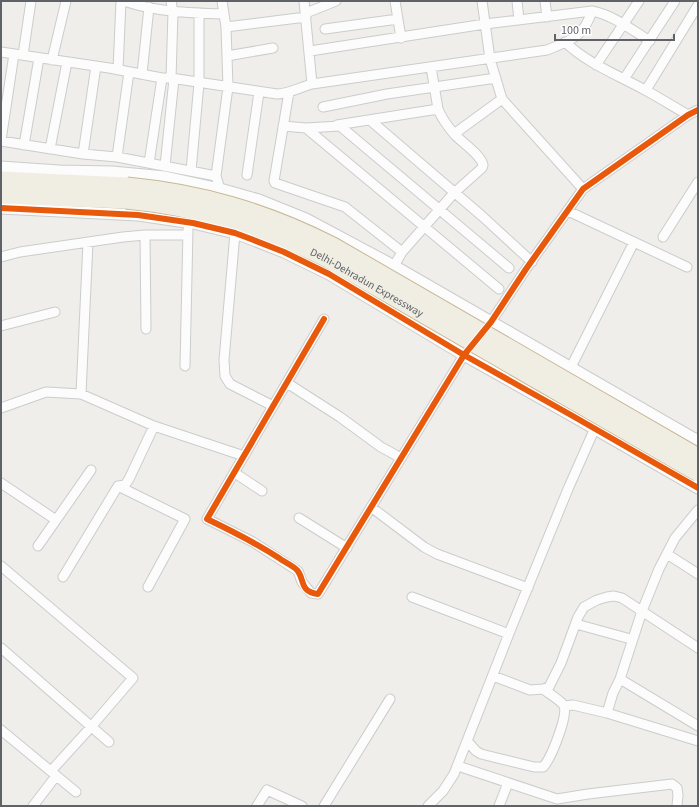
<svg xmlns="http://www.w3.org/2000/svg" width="699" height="807" font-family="'Source Sans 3',sans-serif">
<rect width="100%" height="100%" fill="#efeeea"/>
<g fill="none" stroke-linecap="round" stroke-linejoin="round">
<!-- minor casing -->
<g stroke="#cbcccc" stroke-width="11">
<path id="minor" d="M124,1C156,12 190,13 224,14
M171,1L173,12L171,78
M304,1L312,84
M395,1L401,38
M482,1L490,59L502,99L583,189
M517,1L519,20
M545,1L547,17
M306,13L336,1
M226,27L306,17
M325,29L398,19
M565,42C588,64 618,75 645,90C660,98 674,107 688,115
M310,51L485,24L592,11C613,15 632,30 650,41
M1,52L109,68L162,78H171L277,94C288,94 301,87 312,84L547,50C571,40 583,38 592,11
M23,55L31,1
M227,56L273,48
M52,60L66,1
M596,65L639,1
M118,70L121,1
M142,74L149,7
M624,79L675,1
M646,90L698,5
M289,92L274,181L275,183L345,207L402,252
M323,107L387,94L496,78
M371,121L482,216L532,262
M337,125L438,109
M283,126L306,128L340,126L509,268
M306,128L499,289
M454,134L502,99
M1,140L14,54
M1,141L83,154L117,157L216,176
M24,145L39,58
M50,149L67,62
M83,154L96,66
M117,157L129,72
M149,163L162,78
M165,166L174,79
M191,171L199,83V13
M247,175L259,92
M220,189L216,176L228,87L226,27L222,1
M568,211L687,267
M235,233L224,360L225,376L230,384L273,406
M145,235L146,329
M663,237L698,182
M1,257L20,252L123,237L145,235H188
M394,266L402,252L454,193L482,168L483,165C481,155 463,143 455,135C448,127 442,119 438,109L431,67
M324,319L207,519L253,542L298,571L302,582L311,593L318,594L323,586L464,355
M491,322L526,269L583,189L688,115L698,110
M1,326L55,312
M185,366L188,229
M571,367L634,242
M287,383L340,417L381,447L401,458
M81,394L88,242
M1,408L46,392L81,394L154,426L129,479L125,485L118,486L63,577
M154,426L244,456
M235,473L262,491
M1,483L56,520
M118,486L185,519L148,587
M371,507L424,547L437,554L528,588
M299,518L347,548
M38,546L91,470
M667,554L698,574
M1,566L133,678L91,727L51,771
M412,597L509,634
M576,624L627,638
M1,648L109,742
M493,676L530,690L543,689L549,687L561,663L578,617L584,607L597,600L607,597L614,596L622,598L698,648
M620,679L698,726
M564,706L573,705L607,713L698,741
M607,713L613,693L620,679L642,611L659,569L675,538L698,510
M1,730L76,792
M468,742L476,751L481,754L534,767H543C551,759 568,716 564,706C562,701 548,693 543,689
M458,766L557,799L588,794L672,784L677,788L678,795L677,806
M33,806L56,776
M257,806L267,790L302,806
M324,806L390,699
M428,806L443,791L454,774L512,626L568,489L595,428
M499,806L508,783"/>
</g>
<!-- tertiary casing -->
<g stroke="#cbcccc" stroke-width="13">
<path id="tertiary" d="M1,167L59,171L112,172L165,177L220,189L259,200L306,219L394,266L698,441
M1,208L138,215L193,223L235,233L251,239L284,252L329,274L464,355L571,415L698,488"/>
</g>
<!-- motorway casing -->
<g stroke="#c8b996" stroke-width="19">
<path id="motorway" d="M1,180L127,186
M1,195L126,200"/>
</g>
<!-- minor -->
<use href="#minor" stroke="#fdfcfc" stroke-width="9"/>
<!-- tertiary -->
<use href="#tertiary" stroke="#fdfcfc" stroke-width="11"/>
<!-- motorway -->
<use href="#motorway" stroke="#f0ede3" stroke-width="17"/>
<!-- motorway-bridge casing -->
<g stroke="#c8b996" stroke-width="19" stroke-linecap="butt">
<g id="motorway-bridge">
<path d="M127,186C201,193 266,212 333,246L698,457"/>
<path id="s1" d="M126,200C198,207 261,226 326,258L698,473"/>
</g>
</g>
<!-- motorway-bridge -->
<use href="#motorway-bridge" stroke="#f0ede3" stroke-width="17"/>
<!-- cycleway casing -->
<g stroke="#fff" stroke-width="8">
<path id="cycleway" d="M1,208L138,215L193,223L235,233L251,239L284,252L329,274L464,355L571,415L698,488
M324,319L207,519C232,531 256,543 279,558C284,562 292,565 297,570C305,579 299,592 318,594L464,355L491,322L526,269L583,189L688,115L698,110"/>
</g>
<!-- cycleway -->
<use href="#cycleway" stroke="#e8590c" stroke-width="6"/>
</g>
<g text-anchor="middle" stroke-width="4" stroke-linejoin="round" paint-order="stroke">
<!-- street labels -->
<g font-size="11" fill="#5f6368" stroke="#fff">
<text dy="4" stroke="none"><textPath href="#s1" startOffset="257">Delhi-Dehradun Expressway</textPath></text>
</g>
</g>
<!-- border -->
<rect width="699" height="807" fill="none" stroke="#5f6368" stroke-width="4"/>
<!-- scale -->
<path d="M555 34v6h119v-6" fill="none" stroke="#5f6368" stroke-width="2"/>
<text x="561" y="34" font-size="12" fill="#5f6368" stroke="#ffffff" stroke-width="3" paint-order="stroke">100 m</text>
</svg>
